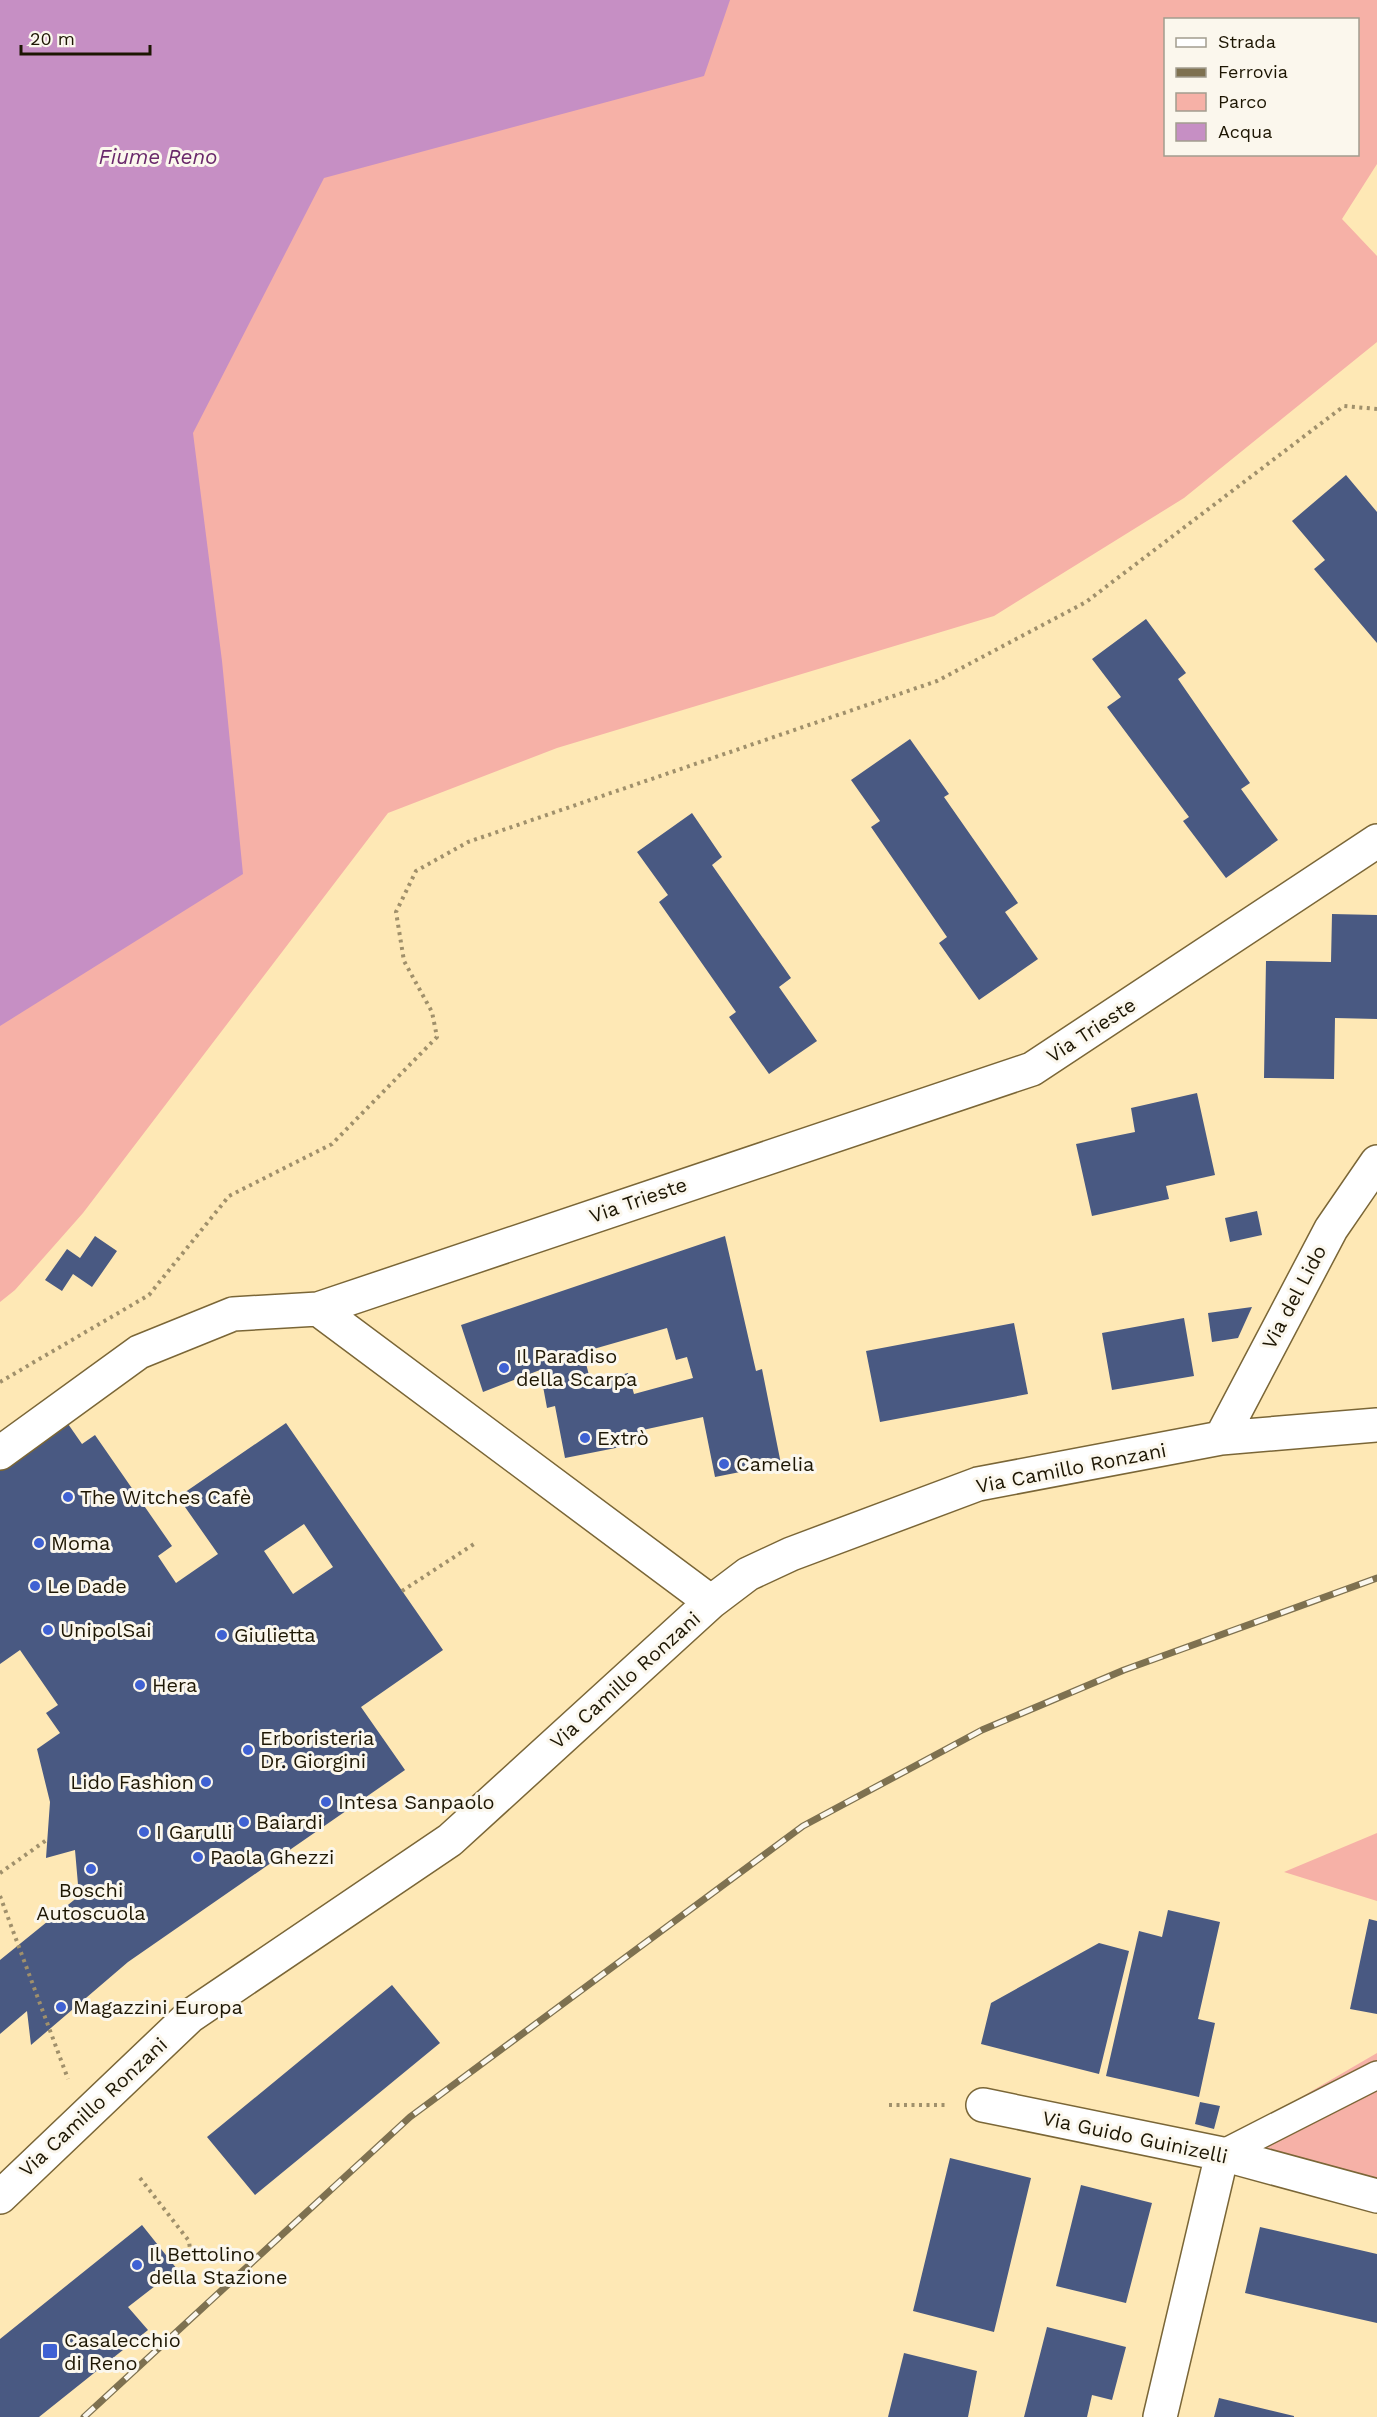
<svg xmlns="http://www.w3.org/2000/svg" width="1377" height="2417" font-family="'Work Sans',sans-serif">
<rect width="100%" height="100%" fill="#fee8b5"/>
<!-- green -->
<path fill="#f6b1a7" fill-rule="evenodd" d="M0,0H1377V164L1342,219L1377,256V342L1184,498L994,616L557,748L388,813L83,1213L15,1290L0,1302ZM1166,20H1358V154H1166Z
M1377,1833V1901L1284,1872Z
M1377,2053V2180L1260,2151L1298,2099Z"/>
<!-- water -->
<path fill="#c68fc4" d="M0,0H730L704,76L324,178L193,433L222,661L243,874L0,1026Z"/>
<!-- building -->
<path fill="#495982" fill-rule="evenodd" d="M1346,475L1377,512V643L1314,569L1325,560L1292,521Z
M1146,619L1186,673L1178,679L1250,783L1241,789L1278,840L1226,878L1183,821L1189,817L1107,707L1121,697L1092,659Z
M910,739L949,794L944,797L1018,903L1005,912L1038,959L979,1000L939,943L947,937L871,827L880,821L851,780Z
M692,813L722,857L712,865L791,978L779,987L817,1041L769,1074L729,1017L736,1012L659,902L668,895L637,852Z
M1332,914L1377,915V1019L1335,1018L1334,1079L1264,1078L1266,961L1331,962Z
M1197,1093L1215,1175L1166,1186L1169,1199L1092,1216L1076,1144L1135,1132L1131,1108Z
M1257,1211L1262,1235L1230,1242L1225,1218Z
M95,1236L117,1251L92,1287L73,1274L62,1291L45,1280L67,1249L80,1258Z
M725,1236L756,1371L762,1369L781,1464L715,1477L703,1417L638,1431L641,1443L565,1458L555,1406L547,1408L540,1370L483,1392L461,1325ZM667,1328L676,1360L687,1357L693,1378L634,1394L628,1373L591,1383L583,1352Z
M1252,1307L1238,1338L1212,1342L1208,1313Z
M1184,1318L1194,1376L1112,1390L1102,1333Z
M1014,1323L1028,1394L880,1422L866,1351Z
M66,1421L82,1444L95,1435L172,1546L158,1556L176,1583L218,1554L178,1497L286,1423L443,1650L361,1707L405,1770L128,1962L31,2045L27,2011L0,2034V1960L79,1896L75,1850L46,1858L50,1802L37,1749L60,1733L46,1713L58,1705L20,1650L0,1664V1467ZM304,1524L333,1567L293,1594L264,1551Z
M1168,1910L1220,1922L1198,2019L1215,2023L1199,2097L1106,2076L1139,1931L1162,1937Z
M1369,1919L1377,1921V2014L1350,2009Z
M1099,1943L1129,1951L1099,2074L981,2044L991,2003Z
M392,1985L440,2043L255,2195L207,2137Z
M1200,2102L1220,2106L1214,2129L1195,2124Z
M950,2158L1031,2178L994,2332L913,2311Z
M1081,2185L1152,2203L1126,2303L1056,2286Z
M142,2225L177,2269L128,2307L148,2330L39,2417H0V2339Z
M1260,2227L1377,2254V2323L1245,2293Z
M1047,2327L1126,2347L1112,2400L1092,2395L1087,2417H1024Z
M904,2353L977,2371L968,2417H888Z
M1219,2398L1294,2416V2417H1214Z"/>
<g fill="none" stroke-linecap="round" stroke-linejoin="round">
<!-- service casing -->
<g stroke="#7a6637" stroke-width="30">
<path id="service" d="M1222,2154L1377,2075"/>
</g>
<!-- minor casing -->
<g stroke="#7a6637" stroke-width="36">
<path id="minor" d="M318,1309L711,1602
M1221,1438L1331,1229L1377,1162
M0,1453L139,1352L233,1314L318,1309L1032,1069L1377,841
M983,2105L1222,2154L1377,2196
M0,2197L190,2016L450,1840L711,1602L748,1574L791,1554L978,1484L1221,1438L1377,1425
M1160,2417L1222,2154"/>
</g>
<!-- path -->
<path stroke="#a0906b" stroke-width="4" stroke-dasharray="3 4.5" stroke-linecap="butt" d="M0,1382L149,1295L229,1196L332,1144L437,1037L432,1012L404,961L396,912L416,871L468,842L937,681L1086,602L1344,406L1377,409
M402,1591L474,1544
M0,1873L48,1839
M0,1896L68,2079
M889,2105H945
M140,2178L189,2241L191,2258"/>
<!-- service -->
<use href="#service" stroke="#fff" stroke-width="27"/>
<!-- minor -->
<use href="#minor" stroke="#fff" stroke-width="33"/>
<!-- rail casing -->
<g stroke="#7e7150" stroke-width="7">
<path id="rail" d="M84,2417L410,2117L803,1826L982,1730L1124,1670L1377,1578"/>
</g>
<!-- rail -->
<use href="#rail" stroke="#fbf7ed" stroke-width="4.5" stroke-dasharray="14" stroke-linecap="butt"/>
</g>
<!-- markers -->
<g fill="#3f61d3" stroke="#fbf7ed" stroke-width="2">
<circle cx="504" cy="1368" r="6"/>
<circle cx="585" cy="1438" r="6"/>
<circle cx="724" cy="1464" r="6"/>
<circle cx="68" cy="1497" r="6"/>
<circle cx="39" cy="1543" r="6"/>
<circle cx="35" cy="1586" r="6"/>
<circle cx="48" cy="1630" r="6"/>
<circle cx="222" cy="1635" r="6"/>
<circle cx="140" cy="1685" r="6"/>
<circle cx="248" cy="1750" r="6"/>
<circle cx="206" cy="1782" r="6"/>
<circle cx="326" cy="1802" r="6"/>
<circle cx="244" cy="1822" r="6"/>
<circle cx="144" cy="1832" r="6"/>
<circle cx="198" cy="1857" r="6"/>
<circle cx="91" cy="1869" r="6"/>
<circle cx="61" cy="2007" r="6"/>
<circle cx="137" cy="2265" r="6"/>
<rect x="42" y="2343" width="16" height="16" rx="3"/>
</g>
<g text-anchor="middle" stroke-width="6" stroke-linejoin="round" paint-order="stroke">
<!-- street labels -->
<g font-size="20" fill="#1d1603" stroke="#fbf7ed">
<text transform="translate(1091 1030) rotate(-33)" y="7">Via Trieste</text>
<text transform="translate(638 1200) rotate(-19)" y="7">Via Trieste</text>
<text transform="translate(1294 1297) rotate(-62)" y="7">Via del Lido</text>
<text transform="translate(1071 1468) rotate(-11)" y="7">Via Camillo Ronzani</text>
<text transform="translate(625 1680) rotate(-42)" y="7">Via Camillo Ronzani</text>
<text transform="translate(93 2107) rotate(-43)" y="7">Via Camillo Ronzani</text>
<text transform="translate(1135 2137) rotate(12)" y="7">Via Guido Guinizelli</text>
</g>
<!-- poi labels -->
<g font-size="20" fill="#1d1603" stroke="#fbf7ed" text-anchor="start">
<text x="516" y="1363">Il Paradiso<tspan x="516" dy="23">della Scarpa</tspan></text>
<text x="597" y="1445">Extrò</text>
<text x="736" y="1471">Camelia</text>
<text x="80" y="1504">The Witches Cafè</text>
<text x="51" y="1550">Moma</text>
<text x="47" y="1593">Le Dade</text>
<text x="60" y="1637">UnipolSai</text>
<text x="234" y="1642">Giulietta</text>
<text x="152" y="1692">Hera</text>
<text x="260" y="1745">Erboristeria<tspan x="260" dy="23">Dr. Giorgini</tspan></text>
<text x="194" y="1789" text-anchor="end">Lido Fashion</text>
<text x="338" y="1809">Intesa Sanpaolo</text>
<text x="256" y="1829">Baiardi</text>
<text x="156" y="1839">I Garulli</text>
<text x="210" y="1864">Paola Ghezzi</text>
<text x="91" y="1897" text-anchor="middle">Boschi<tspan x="91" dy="23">Autoscuola</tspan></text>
<text x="73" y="2014">Magazzini Europa</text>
<text x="149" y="2261">Il Bettolino<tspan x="149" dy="23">della Stazione</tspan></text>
<text x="64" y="2347">Casalecchio<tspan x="64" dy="23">di Reno</tspan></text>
</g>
<!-- water labels -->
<g font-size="21" font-style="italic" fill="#6a296b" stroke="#fbf7ed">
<text x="158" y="164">Fiume Reno</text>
</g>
</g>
<!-- legend -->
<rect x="1164" y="18" width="195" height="138" fill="#fbf7ed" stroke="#a29d8f" stroke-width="1.5"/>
<rect x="1176" y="38" width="30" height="9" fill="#ffffff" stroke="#a29d8f" stroke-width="1.5"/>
<text x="1218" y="48" font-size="18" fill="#1d1603">Strada</text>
<rect x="1176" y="68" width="30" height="9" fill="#7e7150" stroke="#a29d8f" stroke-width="1.5"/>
<text x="1218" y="78" font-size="18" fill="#1d1603">Ferrovia</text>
<rect x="1176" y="93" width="30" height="18" fill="#f6b1a7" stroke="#a29d8f" stroke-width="1.5"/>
<text x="1218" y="108" font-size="18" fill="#1d1603">Parco</text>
<rect x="1176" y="123" width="30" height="18" fill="#c68fc4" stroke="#a29d8f" stroke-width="1.5"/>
<text x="1218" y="138" font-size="18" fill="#1d1603">Acqua</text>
<!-- scale -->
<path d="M21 45v9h129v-9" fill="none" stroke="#1d1603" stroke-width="3"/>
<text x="30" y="45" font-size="18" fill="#1d1603" stroke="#fbf7ed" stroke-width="4.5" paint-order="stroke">20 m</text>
</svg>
